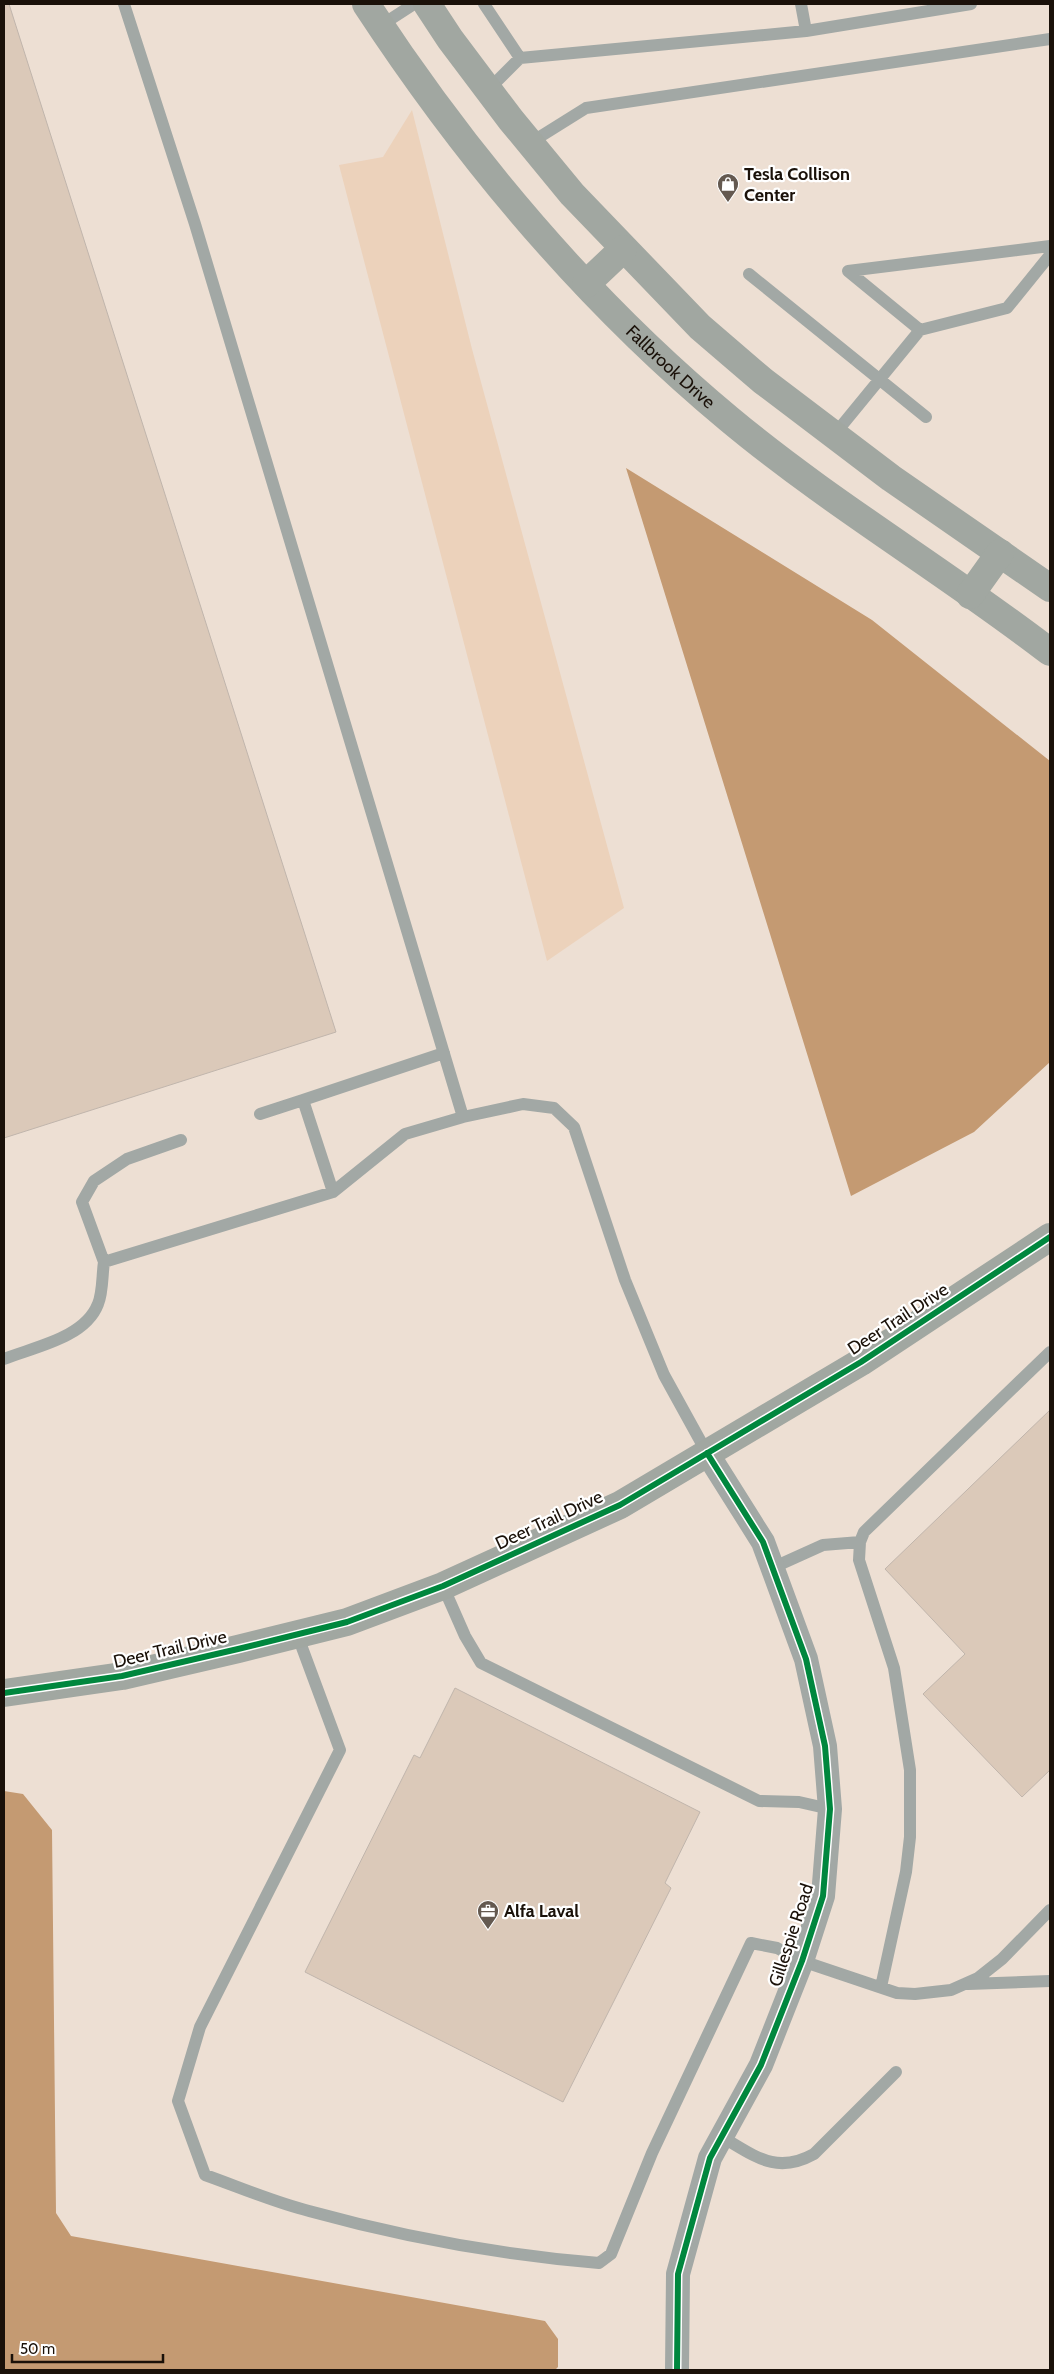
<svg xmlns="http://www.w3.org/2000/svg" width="1054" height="2374" font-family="Cabin,sans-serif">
<rect width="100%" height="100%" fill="#eddfd3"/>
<!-- green -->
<path fill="#ecd2bb" d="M412,110L472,349L624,908L547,961L339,165L383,157Z"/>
<!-- water -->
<path fill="#c49a72" d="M626,468L872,620L1050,761V1062L974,1132L851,1196Z
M4,1791L23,1794L52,1830L56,2213L71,2236L545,2321L558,2339V2367L555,2370H4Z"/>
<!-- building -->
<path fill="#dbc9b9" stroke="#c0b5ac" d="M4,4H9L336,1032L4,1138Z
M1050,1410V1770L1022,1797L923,1694L965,1654L885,1569Z
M455,1688L700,1812L665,1883L671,1888L563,2102L305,1972L414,1755L420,1758Z"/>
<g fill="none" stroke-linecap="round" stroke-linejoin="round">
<!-- lane -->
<path stroke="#a2a8a5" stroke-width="12" d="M484,4L520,58L488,90
M801,4L806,31
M380,26L414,4
M520,58L806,31L971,4
M530,143L586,108L1050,39
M749,274L926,417
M920,330L848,271L1050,246
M834,435L920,330L1007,308L1050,255
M260,1114L303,1100
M463,1117L523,1104L554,1108L574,1127L625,1280L664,1375L707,1453
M333,1192L303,1100L444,1053
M104,1262L82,1202L94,1181L127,1159L181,1140
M4,1359C34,1347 85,1338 98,1304C103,1292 102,1275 104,1262L333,1192L405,1134L463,1117L195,224L124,4
M772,1568L823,1545L860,1542
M443,1586L465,1636L481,1663L759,1801L799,1802L830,1809
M297,1634L340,1750L200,2027L178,2101L205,2175C239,2187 273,2202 309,2211C403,2237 502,2255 599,2263L611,2254L652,2153L751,1943L777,1948L802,1961L897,1993L915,1994L951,1990L978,1978L1002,1959L1050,1910
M968,1984L1050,1981
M881,1987L906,1872L910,1837V1770L894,1668L859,1560L860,1542L864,1532L1050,1352
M722,2137C755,2156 776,2175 814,2154L896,2072"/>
<!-- street -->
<path stroke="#a2a8a5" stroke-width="24" d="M677,2370L678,2274L710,2158L761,2065L802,1961L823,1896L830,1809L825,1746L806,1659L763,1542L707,1453"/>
<!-- secondary -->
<g stroke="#a1a7a1" stroke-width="28">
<path id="s1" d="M366,4C467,158 587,301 729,419C831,504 945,571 1050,652"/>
<path d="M427,4L450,39L511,120L572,194L700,327L763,381L891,478L1050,588"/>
<path d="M586,284L623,249"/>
<path d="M970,595L1000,553"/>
<path d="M4,1693L122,1676L238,1649L347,1622L443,1586L620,1505L861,1362L1050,1237"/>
</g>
<!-- cycleway casing -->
<g stroke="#fff" stroke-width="9">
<path id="cycleway" d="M4,1693L122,1676L238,1649L347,1622L443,1586L620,1505L861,1362L1050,1237
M677,2370L678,2274L710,2158L761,2065L802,1961L823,1896L830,1809L825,1746L806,1659L763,1542L707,1453"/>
</g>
<!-- cycleway -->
<use href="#cycleway" stroke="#00873e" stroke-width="6"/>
</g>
<!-- icons -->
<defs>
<g id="shop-pin" transform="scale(1.125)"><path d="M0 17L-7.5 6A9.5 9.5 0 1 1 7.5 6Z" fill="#645950" stroke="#fff"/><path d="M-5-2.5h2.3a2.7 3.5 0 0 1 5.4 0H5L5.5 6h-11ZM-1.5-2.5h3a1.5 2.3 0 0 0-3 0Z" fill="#fff"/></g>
<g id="office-pin" transform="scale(1.125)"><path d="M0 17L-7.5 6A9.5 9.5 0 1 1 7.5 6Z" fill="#645950" stroke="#fff"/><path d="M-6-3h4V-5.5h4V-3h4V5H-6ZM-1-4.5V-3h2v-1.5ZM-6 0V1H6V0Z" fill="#fff"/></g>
</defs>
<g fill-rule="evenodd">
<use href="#shop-pin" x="728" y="184"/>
<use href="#office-pin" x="488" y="1911"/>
</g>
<g text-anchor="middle" stroke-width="4.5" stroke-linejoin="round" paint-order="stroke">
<!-- poi labels -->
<g font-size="18" font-weight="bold" fill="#1a1109" stroke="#fff" text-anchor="start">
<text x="744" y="180">Tesla Collison<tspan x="744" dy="21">Center</tspan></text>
<text x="504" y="1917">Alfa Laval</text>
</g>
<!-- street labels -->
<g font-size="18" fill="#1a1109" stroke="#fff">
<text dy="6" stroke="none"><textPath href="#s1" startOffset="475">Fallbrook Drive</textPath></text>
<text transform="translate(898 1319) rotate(-33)" y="6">Deer Trail Drive</text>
<text transform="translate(549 1520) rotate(-25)" y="6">Deer Trail Drive</text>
<text transform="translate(170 1649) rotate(-13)" y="6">Deer Trail Drive</text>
<text transform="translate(791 1935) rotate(-72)" y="6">Gillespie Road</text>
</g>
</g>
<!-- border -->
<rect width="1054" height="2374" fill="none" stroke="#1a1109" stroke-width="10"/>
<!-- scale -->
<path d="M12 2354v8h151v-8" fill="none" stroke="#1a1109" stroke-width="2.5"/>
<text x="20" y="2354" font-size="15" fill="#1a1109" stroke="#ffffff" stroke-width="4" paint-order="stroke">50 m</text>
</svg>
